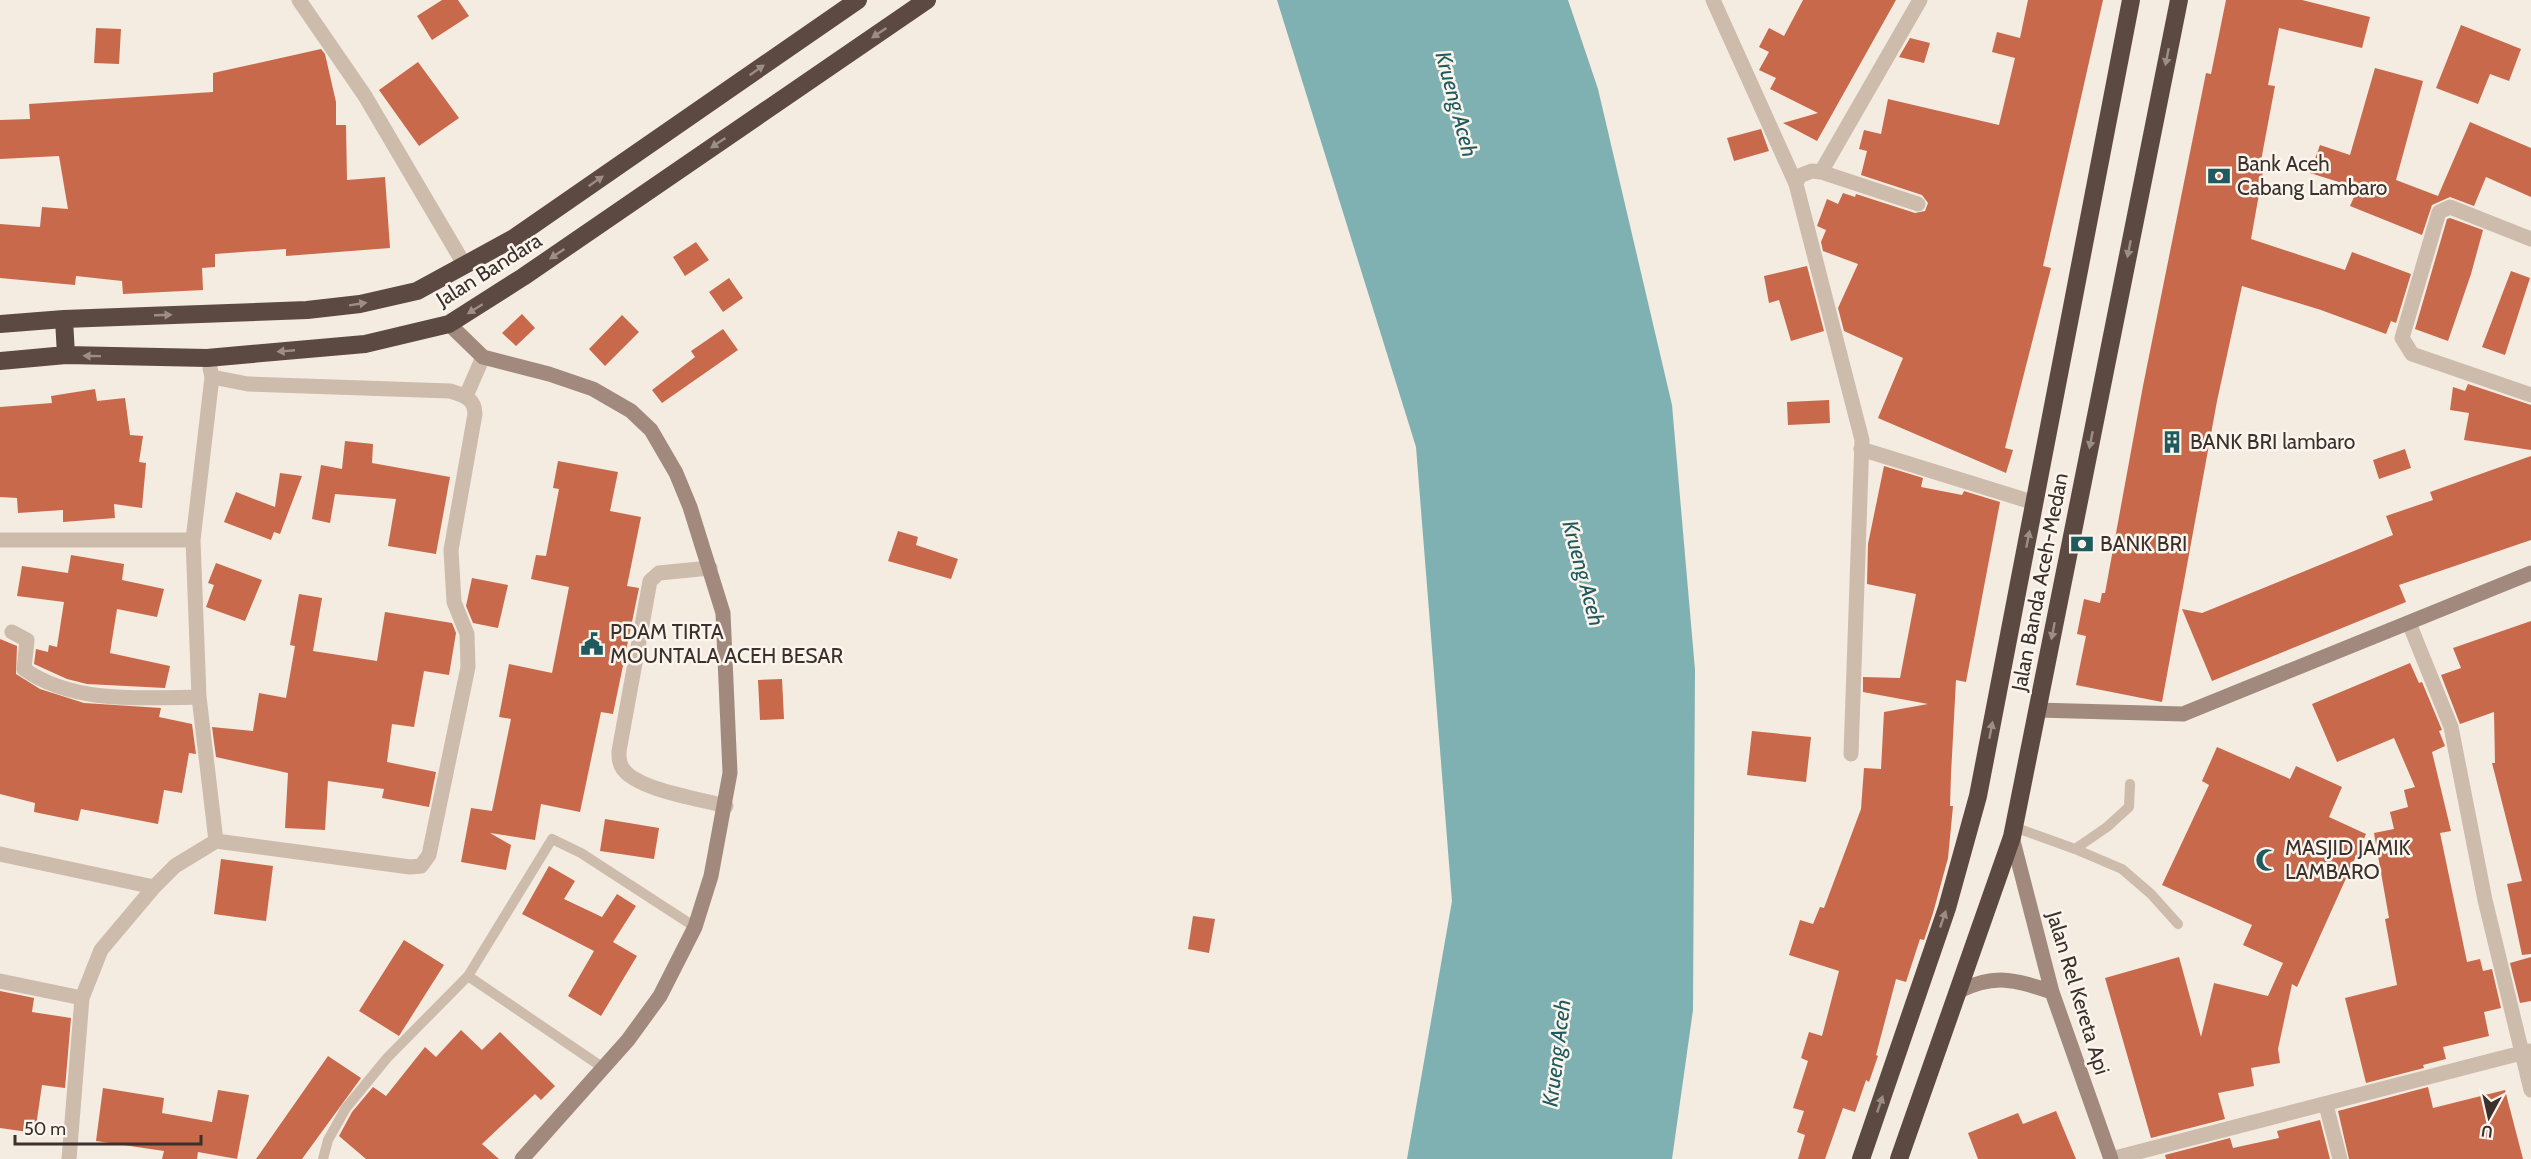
<svg xmlns="http://www.w3.org/2000/svg" width="2531" height="1159" font-family="Cabin,sans-serif">
<rect width="100%" height="100%" fill="#f4ebe1"/>
<!-- water -->
<path fill="#7fb0b2" d="M1277,0H1568L1598,89L1672,405L1695,670L1693,1010L1672,1159H1407L1452,901L1416,447Z"/>
<!-- building -->
<path fill="#c8694b" d="M442,0H458L469,16L432,40L417,16Z
M1803,0H1896L1817,141L1783,123L1818,113L1770,89L1776,78L1759,70L1769,52L1759,47L1769,28L1784,36Z
M2028,0H2103L2043,266L2051,268L2005,448L2013,450L2006,473L1878,418L1903,358L1844,331L1838,308L1858,264L1823,251L1821,242L1826,230L1817,226L1827,199L1838,204L1843,193L1855,197L1856,194L1915,213L1925,211L1928,203L1922,195L1861,175L1867,151L1859,149L1864,130L1881,134L1888,99L1999,125L2015,58L1992,52L1997,32L2020,38Z
M2226,0H2302L2370,17L2362,48L2279,28L2268,85L2275,86L2260,166H2264L2251,239L2345,270L2352,252L2411,274L2396,323L2391,321L2386,334L2321,310L2242,286L2217,401L2162,702L2076,685L2086,636L2077,634L2084,599L2100,603L2102,593H2105L2143,386L2206,73L2211,74Z
M2461,25L2521,49L2509,81L2490,74L2478,104L2436,88Z
M96,28L121,29L119,64L94,63Z
M1910,38L1930,43L1924,63L1899,57Z
M321,49L325,54L336,102V125H346L347,180L385,177L390,248L286,256V249L215,254V267L202,268L203,290L123,294L122,281L76,276L75,285L0,278V224L40,227L42,207L68,209L59,156L0,159V120L30,119L29,104L213,92V73Z
M418,62L459,118L419,146L379,90Z
M2375,68L2423,81L2396,180L2438,196L2470,122L2531,148V197L2486,177L2474,206L2450,197L2432,205L2422,235L2350,206L2358,188L2310,173L2320,145L2350,155Z
M1761,129L1769,151L1734,161L1727,138Z
M2450,218L2483,230L2471,274L2448,341L2415,329L2447,219Z
M696,242L709,260L685,276L673,257Z
M1807,266L1824,331L1791,341L1779,300L1769,303L1764,276Z
M2511,271L2530,278L2505,355L2482,347Z
M729,278L743,298L723,312L709,292Z
M522,314L535,328L516,346L502,333Z
M622,315L639,332L605,366L589,349Z
M723,329L738,350L662,403L652,390L695,357L691,351Z
M2468,384L2531,405V450L2464,440L2469,413L2450,410L2453,387L2465,391Z
M95,389L97,401L125,398L130,435L143,436L139,462L146,463L142,508L114,504L115,518L63,522V510L18,513L17,498L0,497V407L52,403L51,396Z
M1829,400L1830,423L1788,425L1787,402Z
M345,441L373,444L372,463L450,477L436,554L388,546L396,499L335,494L330,523L312,519L321,465L342,469Z
M2405,449L2411,468L2379,479L2373,460Z
M2531,456V540L2399,585L2406,602L2212,681L2182,609L2202,613L2393,535L2386,516L2433,500L2430,492Z
M558,461L618,472L610,511L641,517L627,586L639,588L613,714L601,712L580,812L541,804L535,840L490,833L511,845L506,870L461,862L471,808L492,811L511,719L499,717L509,664L552,673L569,587L531,579L536,555L546,556L559,489L553,488Z
M1884,466L1923,478L1921,487L1962,495L1964,491L2000,502L1966,682L1956,680L1951,774L1950,806H1953L1948,858L1933,913L1924,940L1920,939L1906,982L1896,979L1876,1055L1878,1056L1869,1082L1866,1080L1855,1112L1843,1108L1825,1159H1798L1805,1135L1797,1132L1804,1111L1793,1108L1808,1061L1801,1058L1809,1032L1822,1036L1839,971L1789,955L1800,920L1813,924L1820,907L1824,908L1861,809L1864,768L1881,769L1884,712L1928,704L1863,692V677L1900,678L1916,594L1867,584L1868,544Z
M280,473L302,476L280,534L274,532L271,540L224,522L236,492L275,507Z
M898,531L918,537L916,545L958,559L951,579L888,561Z
M71,555L124,564L122,580L164,589L157,617L117,609L110,653L170,666L165,688L87,684L67,679L34,664L36,649L48,652L49,645L57,647L64,602L17,596L22,566L68,573Z
M216,563L262,580L245,621L206,607L214,585L208,583Z
M472,578L508,585L498,628L473,623L466,606Z
M299,594L322,598L313,651L377,661L385,612L452,623L456,633L449,675L424,671L414,727L392,724L387,762L436,772L429,807L382,798L384,789L328,781L325,830L285,828L288,773L216,757L212,727L253,731L259,693L286,698L295,646L290,645Z
M2531,621V954L2522,955L2507,884L2522,881L2492,763H2495L2494,712L2460,724L2441,675L2461,668L2453,648Z
M0,639L17,646L16,674L40,689L84,703L161,708L159,717L192,724L196,754L189,753L182,793L164,790L158,824L81,809L78,821L34,812L35,803L0,794Z
M2410,663L2419,683L2422,682L2442,730L2439,731L2445,746L2432,752L2451,831L2440,833L2467,962L2480,959L2483,971L2492,969L2501,1008L2484,1012L2489,1036L2443,1047L2446,1059L2423,1065L2424,1068L2366,1083L2345,998L2397,985L2385,919L2389,918L2374,833L2394,829L2390,812L2408,807L2404,790L2415,787L2394,738L2337,762L2312,704Z
M782,679L784,719L760,720L758,680Z
M1752,731L1811,737L1806,782L1747,775Z
M2217,747L2290,779L2296,766L2342,787L2329,817L2366,834L2297,987L2292,984L2278,1049L2280,1063L2251,1068L2254,1086L2218,1093L2225,1119L2151,1138L2105,978L2179,957L2201,1037L2214,983L2268,996L2283,963L2243,945L2252,925L2162,885L2209,785L2202,781Z
M605,819L659,828L654,859L600,851Z
M221,859L273,866L266,921L214,914Z
M549,866L575,881L564,899L602,917L617,894L636,906L613,942L637,956L601,1016L568,996L594,951L522,914Z
M1193,916L1215,919L1209,953L1188,949Z
M404,940L444,965L399,1036L359,1011Z
M2531,957V1001L2520,1003L2510,963Z
M0,991L34,998L32,1012L71,1018L65,1088L42,1085L35,1133L0,1128Z
M461,1030L482,1050L500,1032L555,1086L541,1100L535,1094L482,1144L499,1159H366L339,1136L352,1112L373,1087L386,1096L425,1047L436,1057Z
M328,1056L361,1078L302,1159H256Z
M2428,1087L2433,1108L2505,1090L2523,1159H2349L2338,1111Z
M103,1088L164,1098L162,1113L212,1122L218,1090L249,1095L237,1159L198,1152L197,1159H162L164,1151L96,1141Z
M2056,1111L2076,1159H1978L1968,1133L2018,1113L2023,1124Z
M2320,1120L2330,1159H2166L2165,1155L2230,1138L2233,1148L2279,1138L2277,1131Z"/>
<g fill="none" stroke-linecap="round" stroke-linejoin="round">
<!-- lane -->
<path stroke="#cdbbac" stroke-width="10" d="M2014,827L2075,849L2107,827L2129,807L2130,784
M2075,849L2122,869L2151,894L2178,924
M468,976L605,1069
M323,1159L328,1140L346,1108L387,1058L468,976L552,839L581,853L695,927"/>
<!-- street -->
<path stroke="#cdbbac" stroke-width="15" d="M299,0L365,96L464,264
M1713,0L1796,184L1862,440L1851,754
M1821,172L1920,0
M1796,184L1799,176L1812,171L1821,172L1918,204
M2531,239L2450,207L2439,212L2402,338L2412,354L2531,395
M212,377L248,384L450,391C463,395 475,398 475,414L451,550L454,602L467,634L468,667L429,855L421,866L410,867L216,841
M466,396L483,357
M1861,449L2035,503
M0,540H193L212,377L210,368
M710,568L659,573L650,581L619,751C619,758 619,763 623,769C638,790 700,799 726,806
M2409,623L2451,727L2485,900L2531,1090
M12,632L27,640L24,669C73,704 141,698 199,697
M0,854L154,887
M0,981L82,998
M2326,1105L2340,1159
M69,1159L82,998L101,950L154,887L175,866L216,841L199,697L193,540
M2111,1159L2529,1051"/>
<!-- secondary -->
<path stroke="#a18a7d" stroke-width="15" d="M449,324L483,357L549,374L593,389L631,411L651,430L676,473L690,507L723,613L730,773L711,876L695,927L660,996L628,1040L522,1159
M2037,710L2183,714L2531,573
M2012,837L2052,992L2111,1159
M1959,991C1996,973 2015,980 2052,992"/>
<!-- highway -->
<path stroke="#5c4a42" stroke-width="18" d="M64,319L66,355
M0,324L64,319L307,310L360,304L417,291L514,238L858,0
M0,361L66,355L207,358L365,344L449,324L523,277L927,0
M1861,1159L1947,908L1978,796L2131,0
M1899,1159L2012,837L2179,0"/>
</g>
<!-- one-way arrows -->
<defs><path id="oneway-solid" d="M-6-.8H1V-3.2L6.5 0L1 3.2V.8H-6Z" transform="scale(1.5)"/></defs>
<g fill="#9c8e87">
<use href="#oneway-solid" transform="translate(879 33) rotate(146)"/>
<use href="#oneway-solid" transform="translate(2167 57) rotate(101)"/>
<use href="#oneway-solid" transform="translate(757 70) rotate(-35)"/>
<use href="#oneway-solid" transform="translate(718 143) rotate(146)"/>
<use href="#oneway-solid" transform="translate(596 181) rotate(-35)"/>
<use href="#oneway-solid" transform="translate(2129 249) rotate(101)"/>
<use href="#oneway-solid" transform="translate(557 254) rotate(146)"/>
<use href="#oneway-solid" transform="translate(358 304) rotate(-9)"/>
<use href="#oneway-solid" transform="translate(475 309) rotate(148)"/>
<use href="#oneway-solid" transform="translate(163 315) rotate(-2)"/>
<use href="#oneway-solid" transform="translate(286 351) rotate(175)"/>
<use href="#oneway-solid" transform="translate(92 356) rotate(-179)"/>
<use href="#oneway-solid" transform="translate(2091 440) rotate(101)"/>
<use href="#oneway-solid" transform="translate(2028 539) rotate(-79)"/>
<use href="#oneway-solid" transform="translate(2053 631) rotate(101)"/>
<use href="#oneway-solid" transform="translate(1991 730) rotate(-79)"/>
<use href="#oneway-solid" transform="translate(1943 919) rotate(-71)"/>
<use href="#oneway-solid" transform="translate(1880 1104) rotate(-71)"/>
</g>
<!-- icons -->
<defs>
<g id="bank-bare" transform="scale(1.8)"><path d="M-6-4H6V4H-6ZM0-2.3a2.3 2.3 0 1 0 0 4.6a2.3 2.3 0 1 0 0-4.6Z" fill="#1f5a5e" stroke="#fbf5ee" stroke-width="2.5" paint-order="stroke"/></g>
<g id="building-bare" transform="scale(1.8)"><path d="M-4-6H4V6H1V3H-1V6H-4ZM-2.5-4.3h1.7v1.8h-1.7ZM.8-4.3h1.7v1.8H.8ZM-2.5-1h1.7V.8h-1.7ZM.8-1h1.7V.8H.8Z" fill="#1f5a5e" stroke="#fbf5ee" stroke-width="2.5" paint-order="stroke"/></g>
<g id="civic-bare" transform="scale(1.8)"><path d="M-.6-6.5H3V-4.5H.6V-3L4-1V1h2V6H-6V1h2V-1L-.6-3ZM-1.2 2.5V6h2.4V2.5Z" fill="#1f5a5e" stroke="#fbf5ee" stroke-width="2.5" paint-order="stroke"/></g>
<g id="mosque-bare" transform="scale(1.8)"><path d="M3.5-4.9A6 6 0 1 0 3.5 4.9A5 5 0 1 1 3.5-4.9Z" fill="#1f5a5e" stroke="#fbf5ee" stroke-width="2.5" paint-order="stroke"/></g>
</defs>
<g fill-rule="evenodd">
<use href="#bank-bare" x="2219" y="176"/>
<use href="#building-bare" x="2172" y="442"/>
<use href="#bank-bare" x="2082" y="544"/>
<use href="#civic-bare" x="592" y="644"/>
<use href="#mosque-bare" x="2267" y="860"/>
</g>
<g text-anchor="middle" stroke-width="5" stroke-linejoin="round" paint-order="stroke">
<!-- poi labels -->
<g font-size="21" fill="#3b302b" stroke="#fbf5ee" text-anchor="start">
<text x="2237" y="171">Bank Aceh<tspan x="2237" dy="24">Cabang Lambaro</tspan></text>
<text x="2190" y="449">BANK BRI lambaro</text>
<text x="2100" y="551">BANK BRI</text>
<text x="610" y="639">PDAM TIRTA<tspan x="610" dy="24">MOUNTALA ACEH BESAR</tspan></text>
<text x="2285" y="855">MASJID JAMIK<tspan x="2285" dy="24">LAMBARO</tspan></text>
</g>
<!-- street labels -->
<g font-size="21" fill="#3b302b" stroke="#fbf5ee">
<text transform="translate(489 270) rotate(-32)" y="7">Jalan Bandara</text>
<text transform="translate(2040 582) rotate(-79)" y="7">Jalan Banda Aceh-Medan</text>
<text transform="translate(2078 993) rotate(73)" y="7">Jalan Rel Kereta Api</text>
</g>
<!-- water labels -->
<g font-size="22" font-style="italic" fill="#1f5a5e" stroke="#fbf5ee">
<text transform="translate(1457 104) rotate(75)" y="8">Krueng Aceh</text>
<text transform="translate(1584 573) rotate(75)" y="8">Krueng Aceh</text>
<text transform="translate(1556 1053) rotate(-83)" y="8">Krueng Aceh</text>
</g>
</g>
<!-- north arrow -->
<g transform="translate(2489 1117) rotate(188)" stroke="#fbf5ee" stroke-width="4.5" paint-order="stroke">
<path d="M0-4.5L10 22L0 15L-10 22Z" fill="#3b302b"/>
<text y="-9" font-size="16" font-weight="bold" text-anchor="middle" fill="#3b302b">U</text>
</g>
<!-- scale -->
<path d="M15 1135v9h186v-9" fill="none" stroke="#3b302b" stroke-width="3"/>
<text x="24" y="1135" font-size="18" fill="#3b302b" stroke="#fbf5ee" stroke-width="4.5" paint-order="stroke">50 m</text>
</svg>
